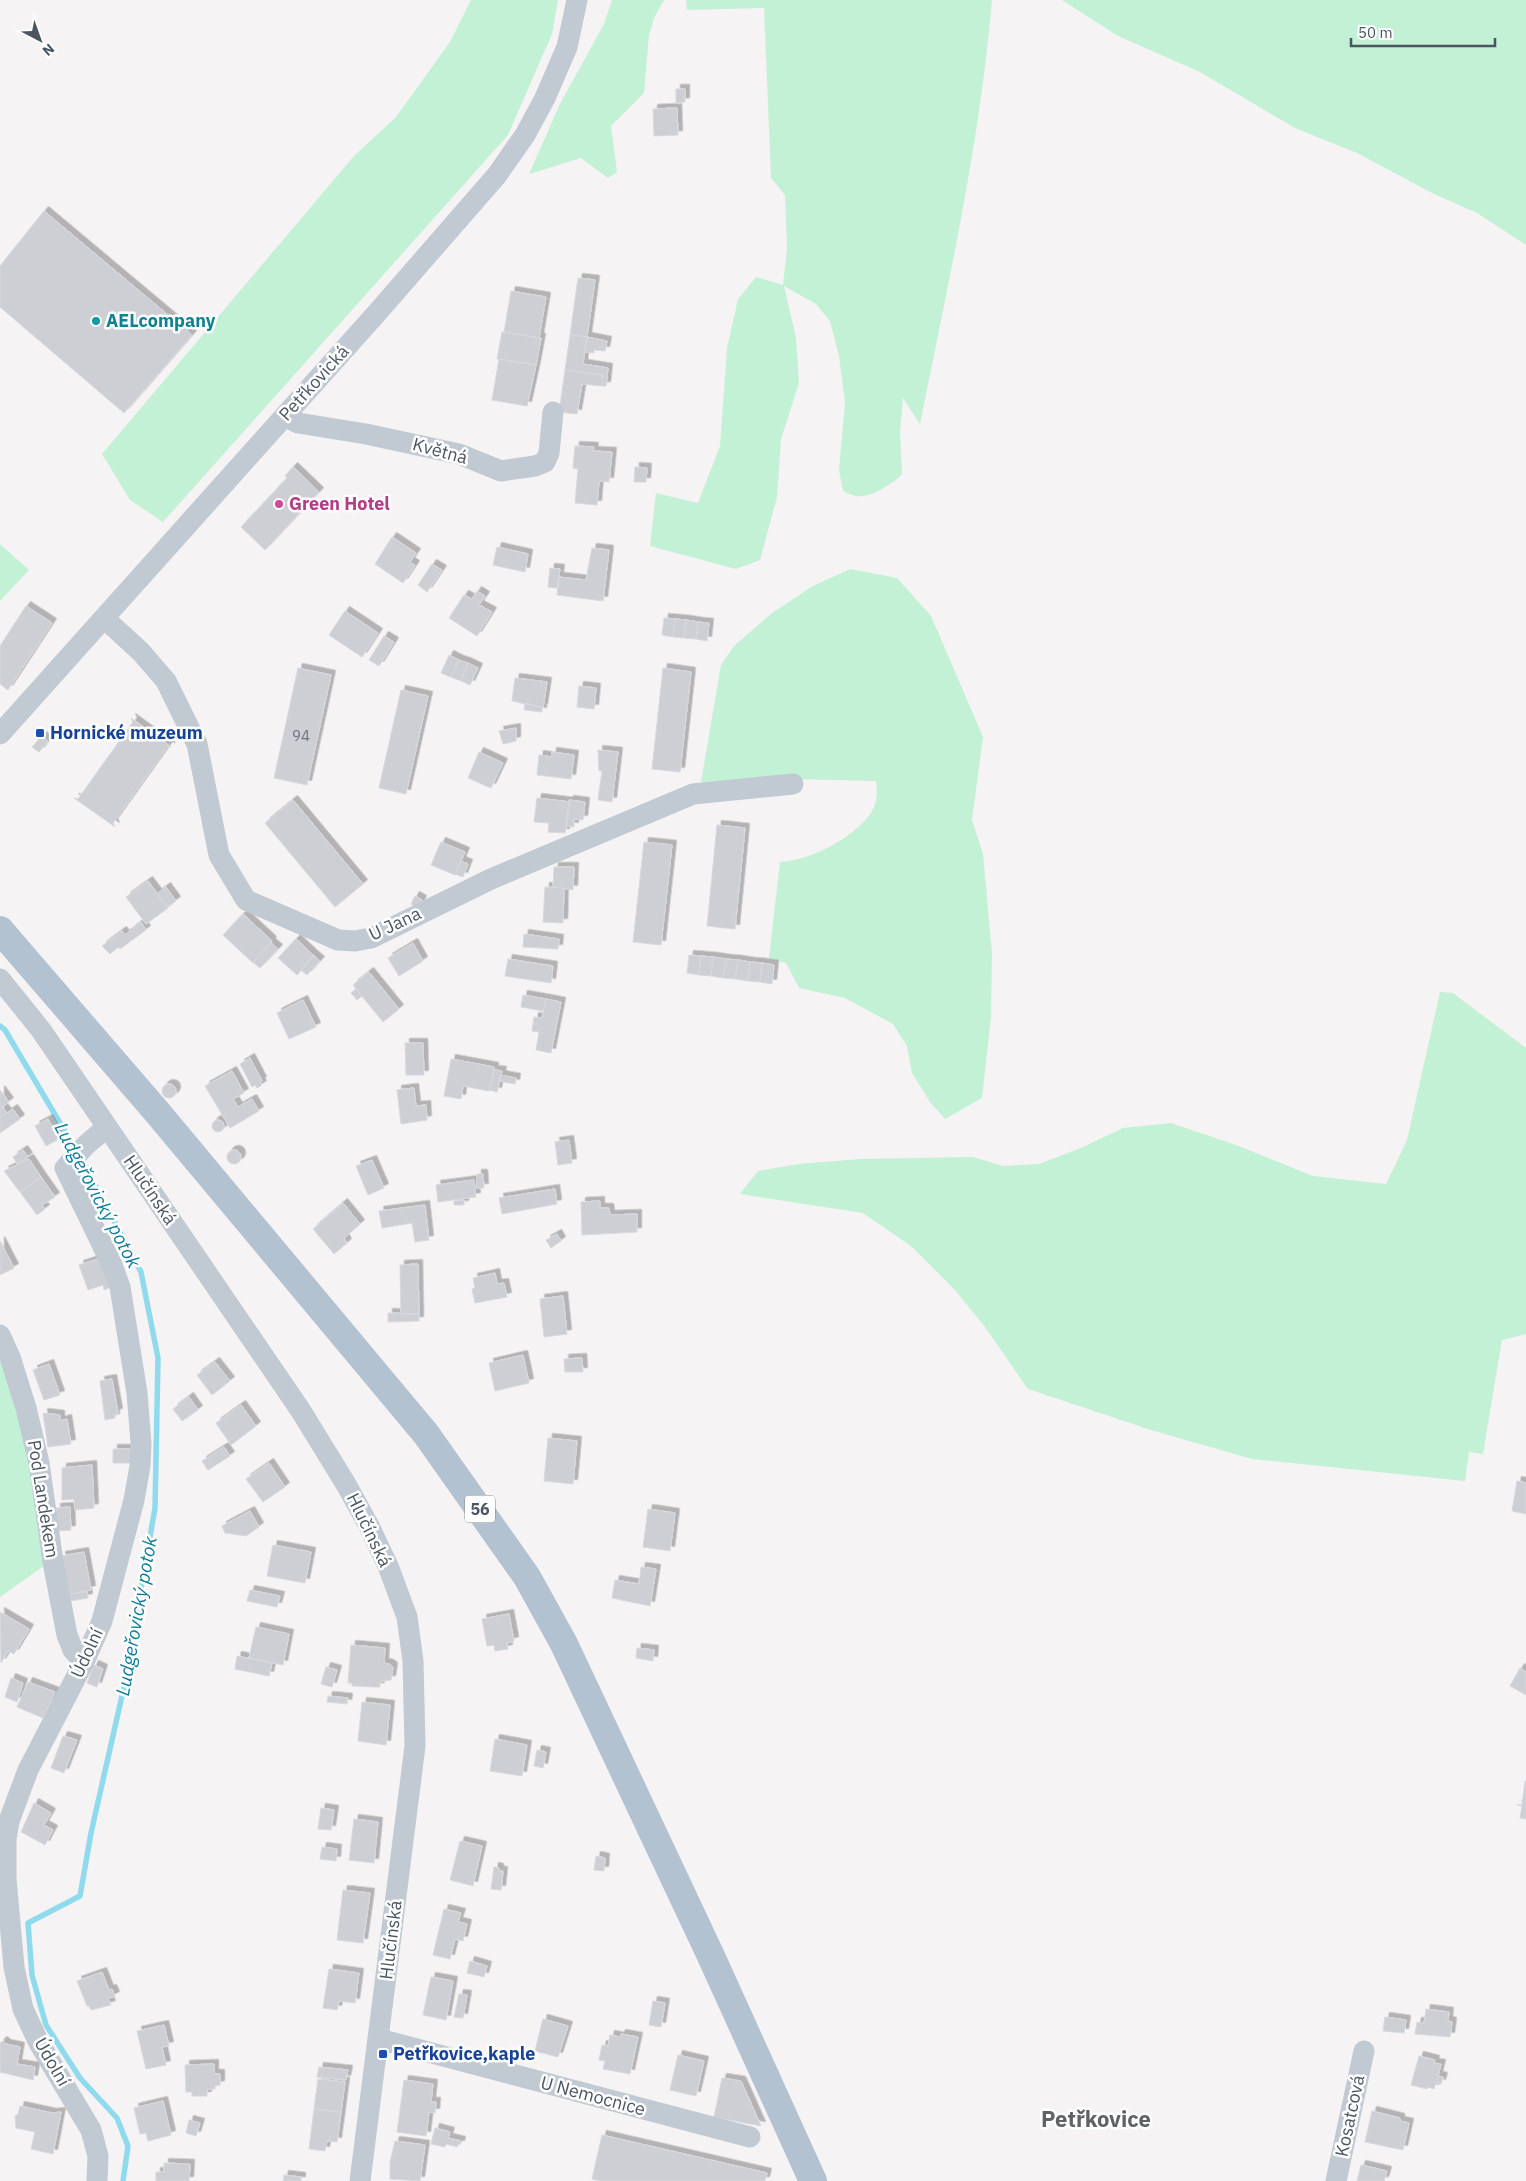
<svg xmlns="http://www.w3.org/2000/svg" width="1526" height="2181" font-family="'IBM Plex Sans',sans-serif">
<defs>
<filter id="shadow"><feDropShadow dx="4.5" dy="-4.5" stdDeviation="0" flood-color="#0004"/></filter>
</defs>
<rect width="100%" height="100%" fill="#f5f3f3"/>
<!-- green -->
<path fill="#c3f1d5" d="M471,0H558L552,34L508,135L163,522L130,500L102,454L354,156L396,117L450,42Z
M612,0H664L654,18L649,35L644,93L611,126L617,172L608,178L581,158L529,174L560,104L604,24Z
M686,0H992C980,143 948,284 920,424L903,398L900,432L902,474C893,484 869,499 855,496C851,495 847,493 843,491L839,470L845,402L839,356L830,321L816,304L784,286L796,338L799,383L781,439L777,497L760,560L736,569L650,546L656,493L698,503L720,446L727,348L738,299L756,277L783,285L787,249L785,195L771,178L764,8L687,10Z
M1062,0H1526V245L1477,213L1434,194L1357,153L1295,128L1200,72L1118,36Z
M0,544L29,570L0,601Z
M850,569L897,578L931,616L983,737L972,820L983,854L992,953L991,1017L982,1098L945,1119L930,1102L912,1073L907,1046L893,1024L845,998L799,988L786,963L769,958L780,862C811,860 852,839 870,814C877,805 878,792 876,781L790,779L701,782L721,665L734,646L771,614L811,587Z
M1440,992L1453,993L1526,1048V1334L1502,1340L1483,1454L1469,1452L1465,1481L1252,1459L1154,1431L1028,1389L985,1327L955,1290L911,1246L863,1213L740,1194L758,1171L799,1164L860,1159L973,1157L1003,1166L1039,1164L1081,1148L1123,1128L1171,1123L1236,1145L1313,1176L1386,1184L1407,1140Z
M0,1352L20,1413L48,1563L0,1597Z"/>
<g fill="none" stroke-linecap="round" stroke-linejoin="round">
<!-- stream -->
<path stroke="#90daee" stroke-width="5.5" d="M0,1026L5,1030L76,1150
M81,1158L141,1272L158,1358L155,1508L124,1687L91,1833L80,1896L28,1923L32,1975L46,2025L80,2078L117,2118L128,2146L123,2181"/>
</g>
<!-- building -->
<path fill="#cdcfd5" stroke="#d7d9de" filter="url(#shadow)" d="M676,89H685V102L676,103Z
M677,108L678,135L654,136L653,109Z
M44,211L192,335L124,413L0,307V266Z
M578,278L595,280L587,337L570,335Z
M511,291L546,297L539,338L504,332Z
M502,332L541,338L536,365L497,359Z
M570,335L587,337L583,364L608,368L606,386H602L603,375L565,370Z
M587,337L607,341L605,351L594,350V353L585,352Z
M499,359L536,365L527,406L492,400Z
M565,370L603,375L602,386L582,384L577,414L559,412Z
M575,446L594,447L593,451L612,452L609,482L599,481L597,505L575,503L578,469L573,468Z
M293,467L319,492L265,550L241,527L287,478L285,476Z
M635,467L647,468L646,482H634Z
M392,537L416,553L410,562L415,565L403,583L375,564Z
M497,547L528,554L525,572L493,565Z
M592,548L609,550L603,601L557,595L559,577L586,580Z
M432,564L442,570L427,592L418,585Z
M550,568L560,569L557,588L548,587Z
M477,591L485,596L479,605L492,612L477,636L449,618L464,595L472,599Z
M26,606L52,623L8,690L0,684V646Z
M345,611L378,633L362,657L329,635Z
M664,618L675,619L673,637L662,635Z
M675,619L686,620L684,638L673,637Z
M686,620L698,622L696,639L684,638Z
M698,622L709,623L707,641L696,639Z
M384,636L394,642L379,666L369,660Z
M449,655L459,660L451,677L441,673Z
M459,660L468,663L461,681L451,677Z
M468,663L478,668L470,685L461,681Z
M298,668L331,675L307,785L274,778Z
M663,668L691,672L680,772L652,769Z
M515,678L547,682L543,708L512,701Z
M579,686L596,688L594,709L577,707Z
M401,690L428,696L406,794L379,788Z
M525,703L542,707V712L524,710Z
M131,718L171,747L168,746L113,823L115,827L74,798L78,799L133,722Z
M516,728V741L503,744L499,731Z
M42,736L48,741L39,752L32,747Z
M598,750L618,752L612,802L598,800L602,771H599Z
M479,752L503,763L491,788L468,778Z
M552,752L574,755L571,779L537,775L539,755L552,757Z
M537,798L570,802L565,833L548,832L549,823L534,822Z
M293,800L363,884L335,907L265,823Z
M569,800L585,802L583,820L574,819V827L566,826Z
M717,825L745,828L735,929L707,926Z
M441,842L465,852L455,875L431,865Z
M644,842L672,845L661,945L633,942Z
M461,861L468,864L463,877L455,874Z
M554,867H574L573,890L553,887Z
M148,881L168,908L146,924L126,897Z
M166,887L176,901L167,907L157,894Z
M545,887L564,888L563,923L543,922Z
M415,896L422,900L418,908L411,904Z
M243,914L272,941L253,963L223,935Z
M141,922L146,930L120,949L118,947L110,954L102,946L122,931L125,935Z
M524,934L559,939L558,949L523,947Z
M296,939L314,956L297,975L278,958Z
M271,943L278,949L260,968L253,962Z
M413,943L423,961L399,976L388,958Z
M313,955L320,961L307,975L301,970Z
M689,955L701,956L699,975L687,973Z
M701,956L713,957L711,976L699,975Z
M713,957L726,959L723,978L711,976Z
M508,959L553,966L551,983L505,976Z
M726,959L738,960L735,979L723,978Z
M738,960L750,962L748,981L735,979Z
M750,962L762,963L760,982L748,981Z
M762,963L774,965L772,984L760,982Z
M369,972L399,1009L383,1022L353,985Z
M356,989L362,996L357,1000L351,993Z
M523,995L546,999L543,1011L521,1007Z
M546,999L561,1002L551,1053L536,1050L539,1032L532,1031L534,1017L542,1018Z
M303,1000L316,1027L289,1039L277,1013Z
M405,1043H423L424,1075H406Z
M250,1058L262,1081L260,1082L262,1085L257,1088L255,1085L252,1087L240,1064Z
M451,1059L494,1067L489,1091L463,1086L461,1099L444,1096Z
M494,1070L502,1071L497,1092L489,1090Z
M232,1071L244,1093L233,1099L238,1107L252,1099L259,1111L230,1128L205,1086Z
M500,1075L516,1078L515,1084L499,1081Z
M162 1091a7 7 0 1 1 14 0a7 7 0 1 1-14 0Z
M414,1088L416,1106L426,1105L427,1120L401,1124L397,1090Z
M0,1090L9,1102L2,1107L7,1113L0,1118Z
M13,1109L20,1119L0,1133V1118Z
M48,1119L59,1139L46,1146L35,1126Z
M212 1126a6 6 0 1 1 12 0a6 6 0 1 1-12 0Z
M569,1140L572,1163L558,1165L555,1142Z
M227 1157a7 7 0 1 1 14 0a7 7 0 1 1-14 0Z
M23,1150L28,1157L17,1164L13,1157Z
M29,1159L41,1177L20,1192L4,1171Z
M372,1160L384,1188L368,1195L356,1166Z
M477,1174H483L484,1188H477Z
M41,1177L55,1197L42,1205L45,1209L37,1215L20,1192Z
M474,1180L476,1197L438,1202L436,1185Z
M555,1189L557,1204L502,1214L499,1198Z
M464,1200V1205H454V1201Z
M600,1201V1208H609L610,1215L637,1214V1232L582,1235L581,1202Z
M343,1203L360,1224L344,1238L347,1243L334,1254L313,1229Z
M425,1205L429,1240L415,1242L412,1223L382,1228L379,1211Z
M557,1234L561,1241L551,1248L546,1240Z
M0,1241L14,1268L0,1275Z
M101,1258L111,1287L104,1290L103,1285L88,1290L79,1265Z
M418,1264L419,1314H401L400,1265Z
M495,1273L497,1284L504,1283L507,1297L475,1303L472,1289L475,1288L473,1278Z
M563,1296L567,1334L544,1337L540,1299Z
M388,1313L419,1314V1321L388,1322Z
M523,1355L529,1383L495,1391L489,1363Z
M582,1358L583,1372H565L564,1359Z
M215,1362L230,1381L212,1395L197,1375Z
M49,1364L60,1395L44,1400L33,1370Z
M112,1379L118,1413H115V1418L105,1420L100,1381Z
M189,1397L198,1410L182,1421L173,1409Z
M241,1405L256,1426L231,1445L216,1423Z
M43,1413L60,1415V1421L67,1419L71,1444L48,1447Z
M548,1438L577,1441L573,1484L544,1481Z
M224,1447L230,1456L208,1470L202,1461Z
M113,1449H134L135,1463H113Z
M269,1463L285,1487L263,1502L246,1479Z
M92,1465L94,1508L75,1510L74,1499L62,1500V1468Z
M1517,1481L1526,1483V1514L1512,1511Z
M70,1507L71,1530L58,1531L56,1508Z
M648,1509L675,1513L670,1551L643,1547Z
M250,1511L259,1527L246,1536L225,1533L222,1526Z
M273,1545L311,1552L305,1583L267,1576Z
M84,1552L91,1590L69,1594L61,1556Z
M641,1567L656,1569L650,1606L612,1598L615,1580L639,1584Z
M250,1590L280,1596L277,1607L247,1601Z
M87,1592L88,1598L70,1601L69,1594Z
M0,1612L29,1629L14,1654L8,1651L1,1663Z
M509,1614L514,1641L507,1643L508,1649L495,1651L494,1645L487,1646L482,1619Z
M256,1627L289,1634L283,1665L249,1658Z
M351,1645L385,1648L384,1663L389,1664L393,1667L391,1680L380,1681V1687H375L352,1686V1683H348Z
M637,1648L654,1650L653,1661L636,1658Z
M237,1656L272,1663L269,1676L235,1669Z
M94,1665L103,1669L97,1687L87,1683Z
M326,1667L337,1670L332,1687L321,1684Z
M1520,1668L1526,1672V1695L1510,1686Z
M11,1678L23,1683L17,1702L5,1697Z
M28,1682L55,1692L43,1718L17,1707Z
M328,1696L348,1698L347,1704L327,1702Z
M362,1702L390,1705L386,1745L358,1741Z
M63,1736L77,1740L64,1773L51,1768Z
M495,1739L527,1745L522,1776L490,1771Z
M537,1750L546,1752L543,1768L534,1766Z
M1525,1781H1526V1819L1520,1818L1522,1806L1517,1805H1522Z
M34,1803L51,1813L44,1825L53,1830L45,1845L21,1832Z
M321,1808L334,1810L331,1830L318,1829Z
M354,1819L378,1822L374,1863L349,1860Z
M460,1841L482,1846L473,1886L450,1880Z
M322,1847L337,1849L336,1861L320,1859Z
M596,1856L605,1858L604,1871L594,1870Z
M494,1867L499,1868V1871H503L501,1890L491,1889Z
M343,1890L370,1893L363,1943L337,1940Z
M444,1909L461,1913L458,1922L467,1924L463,1941L455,1939L450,1959L433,1955Z
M470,1961L487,1966L484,1977L467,1973Z
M329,1969L359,1973L355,2003L339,2001L337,2010L323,2008Z
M102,1972L109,1990L112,1989L115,1996L108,1999L111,2005L91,2010L89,2006H87L77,1981Z
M431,1977L453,1981L446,2020L423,2015Z
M459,1994L467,1995L463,2018L454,2017Z
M653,2001L665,2003L661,2027L649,2025Z
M1426,2009L1449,2012L1448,2021L1452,2022L1450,2037L1415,2034L1417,2022L1424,2023Z
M1385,2017L1406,2020L1404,2033L1383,2031Z
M543,2019L568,2026L558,2057L535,2051Z
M164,2025L169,2046L162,2047L166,2065L146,2069L137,2031Z
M621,2034L638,2037L630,2074L603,2069L605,2061L599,2060L602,2045L608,2046L610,2035L620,2037Z
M3,2041L6,2044L20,2047L17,2064L35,2067L33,2080L0,2072V2043Z
M678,2055L704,2061L696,2096L670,2090Z
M1419,2056L1435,2060L1434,2063L1441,2064L1438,2076L1443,2077L1441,2084L1436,2082L1434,2089L1428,2087L1427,2089L1411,2085Z
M214,2064V2074H220V2085L215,2086V2089H207V2096H192V2092H186L185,2065Z
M319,2067L348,2070L346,2080L317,2077Z
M722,2078L741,2081L761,2126L714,2117Z
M318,2079L345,2082L341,2112L314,2109Z
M404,2080L433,2084L431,2102H436L435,2113L429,2112L426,2136L397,2132Z
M163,2101L171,2135L148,2141L146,2133L140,2134L134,2108Z
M20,2106L52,2113L61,2112L53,2154L31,2149L35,2132L16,2128L15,2116L18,2114Z
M314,2109L341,2112L337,2142L327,2141L325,2151L309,2149Z
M1372,2111L1400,2118V2121L1409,2123L1403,2150L1365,2142Z
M189,2120L200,2123L196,2136L186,2133Z
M435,2128L450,2132L448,2138L461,2141L460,2145L458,2144L457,2147L446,2144L445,2147L431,2144Z
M602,2135L767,2173L765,2181H600L592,2179Z
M395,2141L425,2145L420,2181L390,2179V2162Z
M164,2163L190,2164L189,2181H156V2172H164Z
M1361,2165L1387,2171L1384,2181H1357Z
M284,2175L301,2177V2181H283Z"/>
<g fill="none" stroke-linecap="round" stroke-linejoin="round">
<!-- minor -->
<path stroke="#c1cad2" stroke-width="21" d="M285,416L298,423L366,434L459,454L501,471L535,466L545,462L549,453L553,412
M104,618L141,652L166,681L197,744L219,855L246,900L338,940L355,941L371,938L491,879L693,794L793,784
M0,734L376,314L497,175L525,135L545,98L567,47L577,0
M0,979L41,1030L301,1411L347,1486L369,1526L388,1566L407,1617L413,1661L415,1746L360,2181
M0,1335L10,1357L26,1408L39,1463L53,1562L67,1635L73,1650L84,1662
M379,2039L750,2137
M97,2181L98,2156L91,2130L39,2043L23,2009L14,1967L6,1879V1839L9,1821L28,1770L84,1662L102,1621L134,1500L140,1466L141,1443L137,1393L120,1287L112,1265L65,1168L86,1145L107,1127
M1336,2181L1364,2051"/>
<!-- major -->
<path stroke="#b3c2d1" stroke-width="28" d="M0,930L157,1112L426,1434L527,1577L564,1644L710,1954L813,2181"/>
</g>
<!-- markers -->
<circle fill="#0f9aa8" stroke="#fff" stroke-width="2" cx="96" cy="321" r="5"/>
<circle fill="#d1479c" stroke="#fff" stroke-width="2" cx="279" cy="504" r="5"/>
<g fill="#1a4fb4" stroke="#fff" stroke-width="2">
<rect x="35" y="728" width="10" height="10" rx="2.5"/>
<rect x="378" y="2049" width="10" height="10" rx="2.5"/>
</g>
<g text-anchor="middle" stroke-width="5" stroke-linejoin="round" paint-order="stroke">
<!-- number labels -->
<g font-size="15" fill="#6b747e">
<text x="301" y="741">94</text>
</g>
<!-- shield labels -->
<rect fill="#fff" stroke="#808990" stroke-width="1" x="465" y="1495.5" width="30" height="27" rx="4"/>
<g font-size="16" font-weight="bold" fill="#4a5661">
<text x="480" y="1515">56</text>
</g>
<!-- culture labels -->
<g font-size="18" font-weight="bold" fill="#0d838f" stroke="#fff" text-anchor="start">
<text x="106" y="327">AELcompany</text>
</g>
<!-- street labels -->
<g font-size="18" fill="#4a5661" stroke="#fff">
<text transform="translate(314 383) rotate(-48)" y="6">Petřkovická</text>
<text transform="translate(440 451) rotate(15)" y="6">Květná</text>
<text transform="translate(395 924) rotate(-25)" y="6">U Jana</text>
<text transform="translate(150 1190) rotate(56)" y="6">Hlučínská</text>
<text transform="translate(43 1499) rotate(81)" y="6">Pod Landekem</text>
<text transform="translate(369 1530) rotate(64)" y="6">Hlučínská</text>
<text transform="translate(87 1653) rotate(-65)" y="6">Údolní</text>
<text transform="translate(391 1940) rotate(-83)" y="6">Hlučínská</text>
<text transform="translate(52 2062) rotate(60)" y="6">Údolní</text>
<text transform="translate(593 2096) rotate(15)" y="6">U Nemocnice</text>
<text transform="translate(1350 2116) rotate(-78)" y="6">Kosatcová</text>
</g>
<!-- hotel labels -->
<g font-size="18" font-weight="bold" fill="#b23c85" stroke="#fff" text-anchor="start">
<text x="289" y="510">Green Hotel</text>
</g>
<!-- transit labels -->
<g font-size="18" font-weight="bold" fill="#164399" stroke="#fff" text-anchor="start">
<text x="50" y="739">Hornické muzeum</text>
<text x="393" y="2060">Petřkovice,kaple</text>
</g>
<!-- water labels -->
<g font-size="19" font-style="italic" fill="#0c7c9b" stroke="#fff">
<text transform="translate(98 1195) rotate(62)" y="7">Ludgeřovický potok</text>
<text transform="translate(136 1616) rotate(-80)" y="7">Ludgeřovický potok</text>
</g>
<!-- district labels -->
<g font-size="22" font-weight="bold" fill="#5f6368" stroke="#fff">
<text x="1096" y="2127">Petřkovice</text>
</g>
</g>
<!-- north arrow -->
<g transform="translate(40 40) rotate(139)" stroke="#ffffff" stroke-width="4" paint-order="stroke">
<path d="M0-4L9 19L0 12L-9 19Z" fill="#4a5661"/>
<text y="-8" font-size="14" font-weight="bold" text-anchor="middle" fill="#4a5661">N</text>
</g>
<!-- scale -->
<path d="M1351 38v8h144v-8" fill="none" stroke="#4a5661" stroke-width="2.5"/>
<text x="1358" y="38" font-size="15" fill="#4a5661" stroke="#ffffff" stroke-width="4" paint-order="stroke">50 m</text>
</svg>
